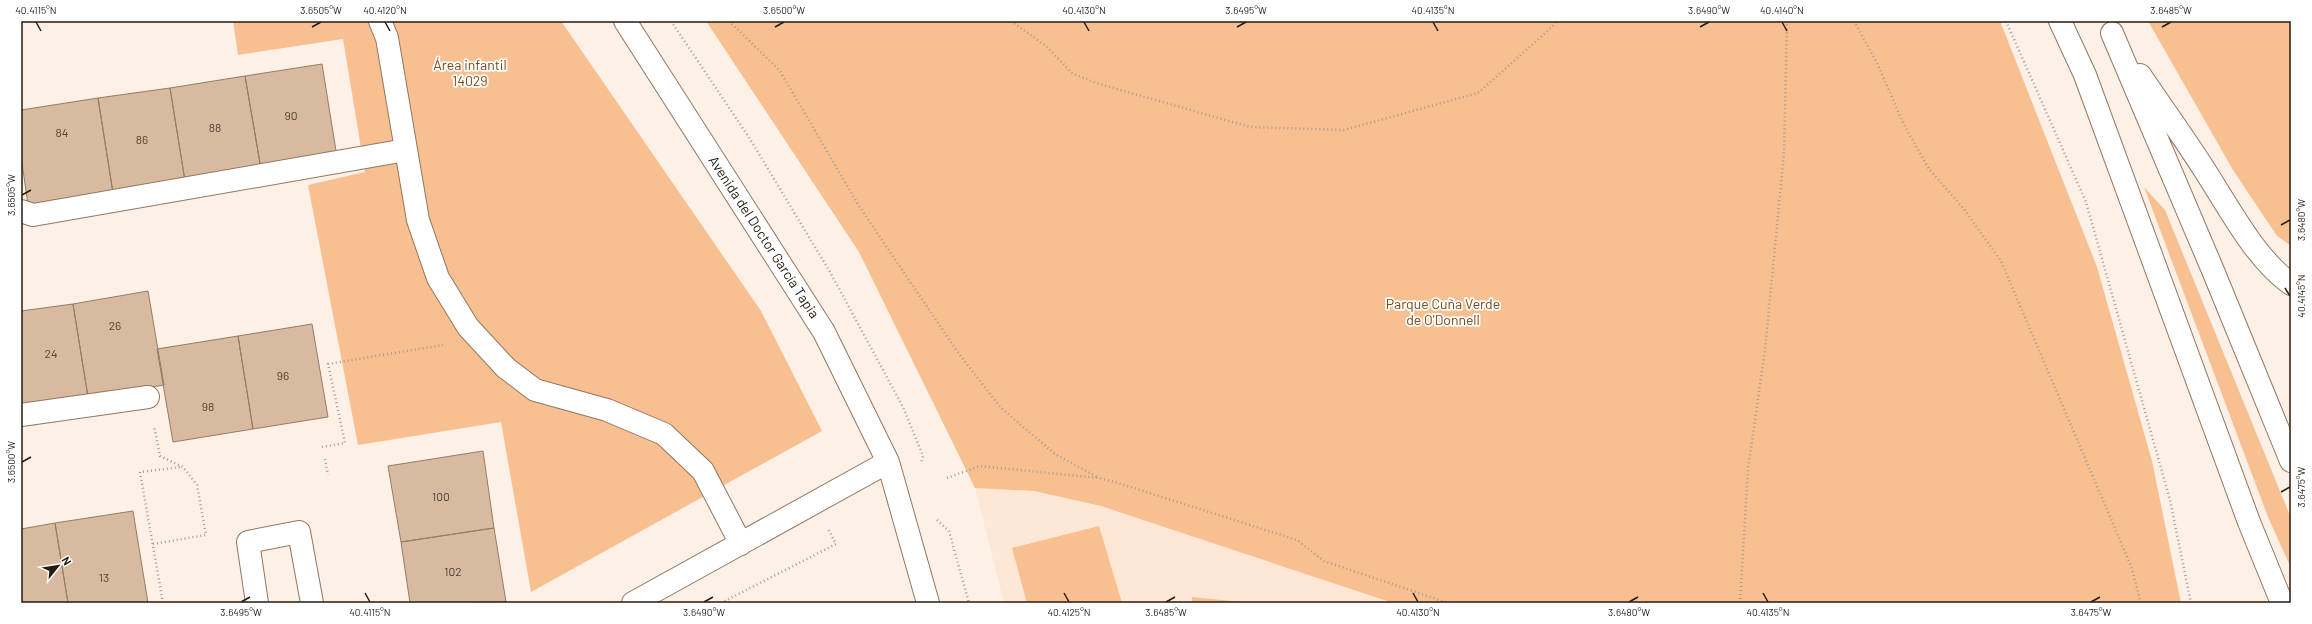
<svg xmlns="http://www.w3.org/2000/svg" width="2312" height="624" font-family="Barlow,sans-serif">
<rect width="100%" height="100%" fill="#fdf0e6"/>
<!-- built -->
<path fill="#fee7d5" d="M975,488L1034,491L1101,506L1393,603H1004Z"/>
<!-- green -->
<path fill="#f8c090" d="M233,21H561L761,311L822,431L531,592L501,422L358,445L308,185L365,172L343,39L238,55Z
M706,21H2000L2097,267L2152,461L2181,603H1393L1101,506L1034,491L975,488L859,252Z
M2148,21H2291V246L2277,236L2233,170Z
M2144,187L2165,210L2291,518V568L2268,517Z
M1099,526L1122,603H1027L1012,548Z
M1192,597L1251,603H1192Z"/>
<!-- building -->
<path fill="#d8baa0" stroke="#977b63" d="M322,64L337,157L261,169L245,76Z
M245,76L261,169L185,181L170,88Z
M170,88L185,181L113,193L98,98Z
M98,98L113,193L28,205L21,156V110Z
M148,291L164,385L88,397L73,304Z
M73,304L88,397L21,408V311Z
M312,324L328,417L253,429L238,336Z
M238,336L253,429L173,442L157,349Z
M483,451L494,528L401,542L388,466Z
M133,511L148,603H68L55,523Z
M55,523L68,603H21V529Z
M494,528L506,602L410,603L401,542Z"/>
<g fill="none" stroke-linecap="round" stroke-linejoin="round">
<!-- minor casing -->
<g stroke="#937760" stroke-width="24">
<path id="minor" d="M380,21L387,38L418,220L438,278L468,327L506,368L535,390L607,410L664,434L703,471L741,544
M625,21L824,332L888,462L928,603
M21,211L33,215L406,150
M21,415L148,397
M257,603L248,542L299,532L312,603
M633,603L888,462"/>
</g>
<!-- highway casing -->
<g stroke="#937760" stroke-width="24">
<path id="highway" d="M2060,21L2085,75L2249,522L2282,603
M2112,33L2214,273L2291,461
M2140,75C2161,106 2182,135 2202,166C2227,204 2254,258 2291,284"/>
</g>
<!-- path -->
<path stroke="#a99d93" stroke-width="2.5" stroke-dasharray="1 3" stroke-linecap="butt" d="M671,21L750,139L830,272L903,407L923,456L921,463
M729,21L780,71L859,206L959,354L1001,408L1055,454L1099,478
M1011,21L1046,46L1072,73L1096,83L1250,127L1344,130L1478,93L1552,27L1556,21
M1854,21L1878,65L1903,123L1929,169L1964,209L2001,261L2131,566L2141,603
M2006,21L2086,202L2170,500L2191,603
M322,447L345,443L328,364L443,345
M325,459L328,475
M947,478L980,466L1099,478L1115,482L1297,540L1324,561L1448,603
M937,520L949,531L969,603
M153,544L206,535L197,485L183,467L160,456L154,426
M163,603L140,472L182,467
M721,603L836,544L828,529
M1740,603L1748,469L1765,350L1784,153L1787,21"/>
<!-- minor -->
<use href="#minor" stroke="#fff" stroke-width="22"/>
<!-- highway -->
<use href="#highway" stroke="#fff" stroke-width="22"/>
</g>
<!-- ticks -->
<path fill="none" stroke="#251b11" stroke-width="1.5" d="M36,22L41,31M385,22L390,31M1084,22L1089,31M1433,22L1438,31M1782,22L1787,31M312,27L321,22M775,27L784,22M1237,27L1246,22M1700,27L1709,22M2162,27L2171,22M22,195L31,190M2281,225L2290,220M2285,288L2290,296M22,462L31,457M2281,492L2290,487M365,593L370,602M1064,593L1069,602M1413,593L1418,602M1763,593L1768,602M241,602L250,597M704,602L713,597M1166,602L1175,597M1629,602L1638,597M2091,602L2100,597"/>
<g text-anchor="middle" stroke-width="3.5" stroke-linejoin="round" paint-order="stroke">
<!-- number labels -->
<g font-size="12" fill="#524335">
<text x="291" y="120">90</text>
<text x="215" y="132">88</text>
<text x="62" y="137">84</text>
<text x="142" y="144">86</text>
<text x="115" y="330">26</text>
<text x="51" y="358">24</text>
<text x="283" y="380">96</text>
<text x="208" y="411">98</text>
<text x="441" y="501">100</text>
<text x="453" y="576">102</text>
<text x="104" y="582">13</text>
</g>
<!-- park labels -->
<g font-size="14" fill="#794815" stroke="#fff">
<text x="470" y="70">Área infantil<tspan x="470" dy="16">14029</tspan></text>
<text x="1443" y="309">Parque Cuña Verde<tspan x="1443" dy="16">de O'Donnell</tspan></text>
</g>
<!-- street labels -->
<g font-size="14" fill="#251b11" stroke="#fff">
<text transform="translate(764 237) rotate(57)" y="5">Avenida del Doctor García Tapia</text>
</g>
</g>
<!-- border -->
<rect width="2312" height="624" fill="none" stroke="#ffffff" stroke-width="44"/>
<!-- north arrow -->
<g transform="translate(58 566) rotate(60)" stroke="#ffffff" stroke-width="3" paint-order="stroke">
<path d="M0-3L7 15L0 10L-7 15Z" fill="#251b11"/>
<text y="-6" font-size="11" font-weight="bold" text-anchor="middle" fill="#251b11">N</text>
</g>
<rect x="22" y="22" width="2268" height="580" fill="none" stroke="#251b11" stroke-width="1.5"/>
<g font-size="10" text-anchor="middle" fill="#251b11">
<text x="36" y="14">40.4115°N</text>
<text x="321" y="14">3.6505°W</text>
<text x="385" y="14">40.4120°N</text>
<text x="784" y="14">3.6500°W</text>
<text x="1084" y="14">40.4130°N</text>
<text x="1246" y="14">3.6495°W</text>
<text x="1433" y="14">40.4135°N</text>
<text x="1709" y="14">3.6490°W</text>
<text x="1782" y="14">40.4140°N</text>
<text x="2171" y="14">3.6485°W</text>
<text transform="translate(11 195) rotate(-90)" y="4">3.6505°W</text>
<text transform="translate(2301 220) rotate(-90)" y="4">3.6480°W</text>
<text transform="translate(2301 296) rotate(-90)" y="4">40.4145°N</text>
<text transform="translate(11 462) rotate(-90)" y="4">3.6500°W</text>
<text transform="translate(2301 487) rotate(-90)" y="4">3.6475°W</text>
<text x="241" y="616">3.6495°W</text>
<text x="370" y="616">40.4115°N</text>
<text x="704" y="616">3.6490°W</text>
<text x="1069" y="616">40.4125°N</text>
<text x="1166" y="616">3.6485°W</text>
<text x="1418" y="616">40.4130°N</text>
<text x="1629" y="616">3.6480°W</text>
<text x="1768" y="616">40.4135°N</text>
<text x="2091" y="616">3.6475°W</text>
</g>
</svg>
